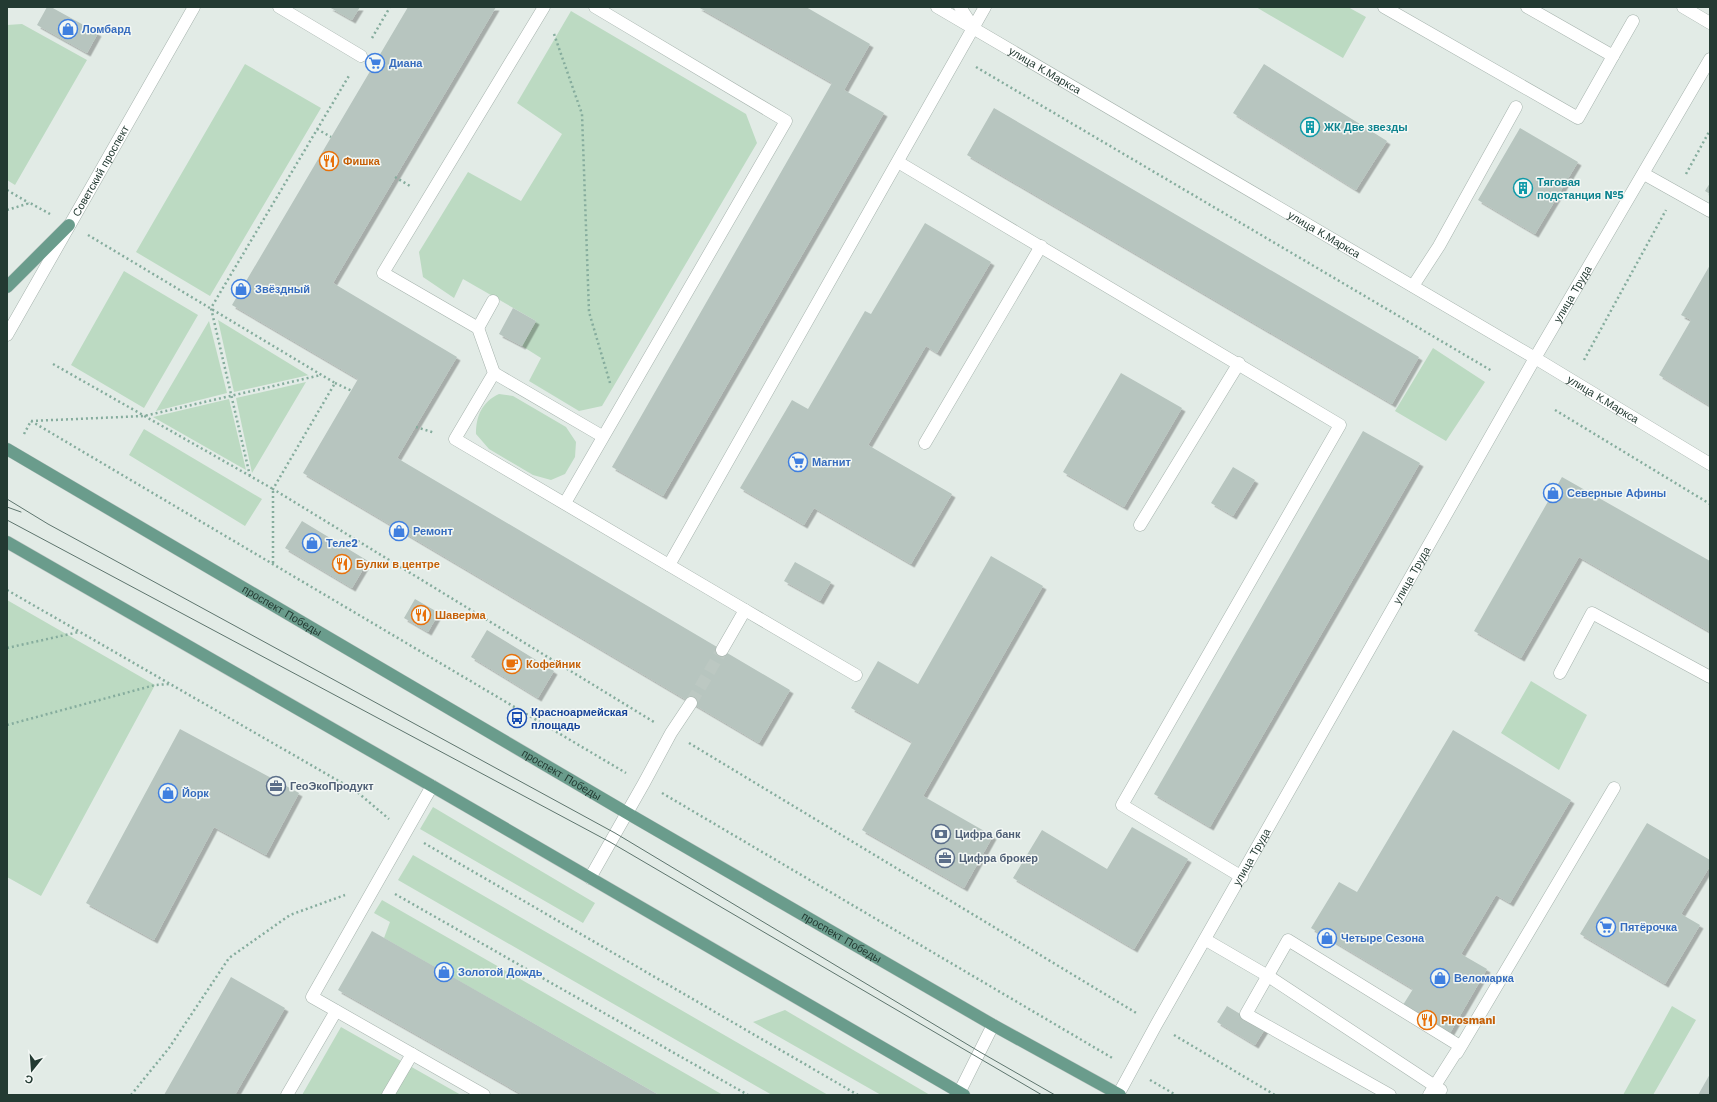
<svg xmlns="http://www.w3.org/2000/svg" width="1717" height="1102" font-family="'Work Sans',sans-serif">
<defs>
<filter id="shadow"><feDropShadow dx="3.5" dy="3.5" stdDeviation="0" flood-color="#0004"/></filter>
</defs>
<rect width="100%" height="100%" fill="#e2ebe6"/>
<!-- green -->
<path fill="#bcdac2" d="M1256,7H1348L1366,17L1343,58Z
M571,11L746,114L757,143L602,406L579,411L529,381L541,358L522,346L536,321L463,279L454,298L423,277L419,252L468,172L521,201L562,134L517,103Z
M22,24L87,60L15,185L7,180V25Z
M245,64L321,108L210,296L136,252Z
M124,271L198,315L144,408L71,365Z
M218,320L308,375H309L234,392Z
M209,321L227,393L156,411Z
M1433,348L1485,382L1446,441L1395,411Z
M306,382L252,473L236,398Z
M499,394L513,396L566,427L576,442L575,457L565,474L551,480L533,475L489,449L476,434C476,416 482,402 499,394Z
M229,399L246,470L153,417Z
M144,429L262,499L245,526L129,455Z
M7,600L155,685L41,896L7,877Z
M1531,681L1587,715L1559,770L1501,733Z
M433,807L595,903L583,923L420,829Z
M413,855L828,1095H772L398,880Z
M382,900L723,1095H659L384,938L390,922L374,913Z
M1672,1006L1696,1020L1653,1095H1623Z
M785,1010L930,1095H881L753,1022Z
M341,1027L461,1095H302Z"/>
<!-- building -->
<path fill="#b7c5bf" filter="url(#shadow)" d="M47,7H51L98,33L87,53L37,25Z
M329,7H360L352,20Z
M408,7H496L333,283L457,357L397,458L790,690L759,743L303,473L358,379L232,305Z
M698,7H806L870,44L844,90L884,113L663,496L612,467L832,83Z
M1264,64L1387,141L1356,190L1233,113Z
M994,108L1419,357L1392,404L967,155Z
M1520,128L1578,162L1535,234L1478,200Z
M1710,183V194L1705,191Z
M925,223L991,262L937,353L926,346L868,445L952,494L911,564L814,508L804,525L740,488L792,400L808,409L865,311L871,314Z
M1710,265V406L1659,375L1691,320L1681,315Z
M513,308L536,321L522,346L499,334Z
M1121,373L1182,408L1124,507L1063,472Z
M1363,431L1420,463L1210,827L1154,794Z
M1233,467L1255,480L1233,516L1211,503Z
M1562,477L1710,561V632L1579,557L1521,658L1474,631Z
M302,521L368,561L352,588L285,548Z
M991,556L1043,586L923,796L993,836L964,888L862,830L912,742L851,708L878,661L918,684Z
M795,562L831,582L820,601L784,581Z
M415,599L439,613L428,632L404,618Z
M487,630L554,671L538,698L471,657Z
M180,729L299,793L266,855L214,827L154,940L86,903Z
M1453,730L1571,800L1510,903L1496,895L1461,954L1487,969L1450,1033L1403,1005L1413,989L1311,928L1339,882L1357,892Z
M1647,823L1710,860V866L1681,914L1700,925L1665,984L1580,934Z
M1132,827L1188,859L1134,949L1013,878L1042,830L1107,869Z
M372,931L444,972L659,1095H523L338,990Z
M231,977L285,1008L235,1095H164Z
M1227,1006L1265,1029L1255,1045L1217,1022Z
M1710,1074V1095H1698Z"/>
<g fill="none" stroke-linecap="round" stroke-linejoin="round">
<!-- minor-tunnel -->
<path stroke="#bcc8c2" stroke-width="12" stroke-dasharray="12 6" stroke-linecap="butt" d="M691,703L722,650"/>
<!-- minor casing -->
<g stroke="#a5b2ac" stroke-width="13">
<g id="minor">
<path d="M279,7L361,56"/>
<path d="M544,7L383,273L478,328L494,373L455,439L745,610L722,650"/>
<path id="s1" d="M937,7L1535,358L1710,464"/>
<path d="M960,7L971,24"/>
<path d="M1384,7L1578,118L1613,56"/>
<path d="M1527,7L1613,56L1633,21"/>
<path d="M1683,7L1710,23"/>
<path d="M898,162L1340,425L1122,805L1242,877"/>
<path d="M1644,174L1710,211"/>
<path d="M1413,286L1439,246L1516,107"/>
<path d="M478,328L493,301"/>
<path id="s2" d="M7,335L194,7"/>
<path d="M494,373L602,436"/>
<path d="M925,443L1041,246"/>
<path d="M565,503L786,121L595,7"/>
<path d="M1140,525L1239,363"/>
<path d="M669,565L985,7"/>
<path d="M745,610L856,675"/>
<path d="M1560,673L1592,613L1710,677"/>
<path d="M432,786L312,997L484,1095"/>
<path d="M590,878L644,783L671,733L691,703"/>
<path d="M1206,940L1268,976L1441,1090"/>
<path d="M1457,1053L1614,788"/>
<path d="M287,1095L336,1011"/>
<path d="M388,1095L412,1054"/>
<path d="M958,1095L993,1025"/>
<path id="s3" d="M1118,1095L1156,1025L1535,358L1710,59"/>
<path d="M1390,1095L1246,1014L1288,940L1460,1046L1429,1095"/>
</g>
</g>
<!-- major casing -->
<g stroke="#c1c8c6" stroke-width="13">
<g id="major">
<path d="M7,287L69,225"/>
<path id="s4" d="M7,449L627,813L993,1025L1120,1095"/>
<path d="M7,542L432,786L964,1095"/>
</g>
</g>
<!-- path -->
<path stroke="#85ac9d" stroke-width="2.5" stroke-dasharray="2 3" stroke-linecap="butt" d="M554,34L582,114L589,312L610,383
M372,38L390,7
M976,67L1492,371
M317,129L331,137
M1686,174L1710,130
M395,177L410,186
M7,190L29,203
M7,210L30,203L50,214
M88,235L335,383L273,489L654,722
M1584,360L1666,210
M53,364L273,489V564
M335,383L352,391
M1555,410L1710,504
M31,421L626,773
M31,421L144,416L321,375
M416,427L435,433
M24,434L31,421
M250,476L211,308L350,74
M7,590L356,791L389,819
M7,648L79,632
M7,725L155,685L170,684
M689,743L1138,1014
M662,793L1114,1059
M424,843L858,1095
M395,894L748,1095
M1174,1035L1275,1095
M1150,1080L1176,1095
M131,1095L169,1048L229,958L290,915L345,895"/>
<!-- minor -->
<use href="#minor" stroke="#fff" stroke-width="12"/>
<!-- major -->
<use href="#major" stroke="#6a9c8c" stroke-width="12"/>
<!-- tram -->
<path stroke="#5e756e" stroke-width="1" d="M7,499L48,524L615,833L980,1052L1055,1095
M7,507L21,512
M7,520L610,842L1042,1095"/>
</g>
<!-- icons -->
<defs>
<g id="shop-ring" transform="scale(1)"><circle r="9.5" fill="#f2f7f4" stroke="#3f7fe0" stroke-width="1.5"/><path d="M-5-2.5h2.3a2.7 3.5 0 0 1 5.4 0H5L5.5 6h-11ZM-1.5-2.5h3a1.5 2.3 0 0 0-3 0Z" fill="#3f7fe0"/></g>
<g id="supermarket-ring" transform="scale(1)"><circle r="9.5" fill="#f2f7f4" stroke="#3f7fe0" stroke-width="1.5"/><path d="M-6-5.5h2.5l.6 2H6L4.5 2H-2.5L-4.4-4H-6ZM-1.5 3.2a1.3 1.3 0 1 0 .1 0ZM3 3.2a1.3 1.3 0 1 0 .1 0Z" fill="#3f7fe0"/></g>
<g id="building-ring" transform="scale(1)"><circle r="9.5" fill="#f2f7f4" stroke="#0f9aa8" stroke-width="1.5"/><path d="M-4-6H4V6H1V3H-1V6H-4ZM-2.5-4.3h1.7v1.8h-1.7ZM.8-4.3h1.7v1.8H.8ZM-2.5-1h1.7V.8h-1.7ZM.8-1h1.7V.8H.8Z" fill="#0f9aa8"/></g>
<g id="restaurant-ring" transform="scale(1)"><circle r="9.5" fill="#f2f7f4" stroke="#e8710a" stroke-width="1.5"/><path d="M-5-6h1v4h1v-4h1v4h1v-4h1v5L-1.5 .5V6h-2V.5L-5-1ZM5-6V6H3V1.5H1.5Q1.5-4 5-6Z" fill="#e8710a"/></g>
<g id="cafe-ring" transform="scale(1)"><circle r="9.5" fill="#f2f7f4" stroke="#e8710a" stroke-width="1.5"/><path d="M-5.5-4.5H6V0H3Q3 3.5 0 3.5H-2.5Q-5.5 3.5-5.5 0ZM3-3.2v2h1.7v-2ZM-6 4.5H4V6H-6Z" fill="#e8710a"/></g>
<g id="bus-ring" transform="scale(1)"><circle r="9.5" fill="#f2f7f4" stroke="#1a4fb4" stroke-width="1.5"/><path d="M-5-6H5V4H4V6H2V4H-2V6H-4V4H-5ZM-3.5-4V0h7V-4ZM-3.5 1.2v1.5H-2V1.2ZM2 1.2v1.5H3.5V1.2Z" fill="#1a4fb4"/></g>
<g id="office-ring" transform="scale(1)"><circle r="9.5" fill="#f2f7f4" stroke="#5c6f8a" stroke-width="1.5"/><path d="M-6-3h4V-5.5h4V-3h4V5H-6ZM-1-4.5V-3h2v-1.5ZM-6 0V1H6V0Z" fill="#5c6f8a"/></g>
<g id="bank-ring" transform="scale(1)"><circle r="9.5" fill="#f2f7f4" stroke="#5c6f8a" stroke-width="1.5"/><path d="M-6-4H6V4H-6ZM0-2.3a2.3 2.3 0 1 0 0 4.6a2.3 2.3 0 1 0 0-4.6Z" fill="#5c6f8a"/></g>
</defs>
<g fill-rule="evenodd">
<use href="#shop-ring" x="68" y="29"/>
<use href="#supermarket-ring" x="375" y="63"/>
<use href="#building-ring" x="1310" y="127"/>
<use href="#restaurant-ring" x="329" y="161"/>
<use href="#building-ring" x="1523" y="188"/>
<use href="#shop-ring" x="241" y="289"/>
<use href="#supermarket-ring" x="798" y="462"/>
<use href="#shop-ring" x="1553" y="493"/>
<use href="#shop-ring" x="399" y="531"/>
<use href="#shop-ring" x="312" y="543"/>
<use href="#restaurant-ring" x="342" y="564"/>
<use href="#restaurant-ring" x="421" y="615"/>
<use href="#cafe-ring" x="512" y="664"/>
<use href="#bus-ring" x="517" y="718"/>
<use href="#office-ring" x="276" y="786"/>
<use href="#shop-ring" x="168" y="793"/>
<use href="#bank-ring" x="941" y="834"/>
<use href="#office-ring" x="945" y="858"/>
<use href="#supermarket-ring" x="1606" y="927"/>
<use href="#shop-ring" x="1327" y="938"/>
<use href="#shop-ring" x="444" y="972"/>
<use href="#shop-ring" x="1440" y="978"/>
<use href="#restaurant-ring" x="1427" y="1020"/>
</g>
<g text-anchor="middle" stroke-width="3" stroke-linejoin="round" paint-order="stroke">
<!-- shop labels -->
<g font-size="11" font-weight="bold" fill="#366cbe" stroke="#f2f7f4" text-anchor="start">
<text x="82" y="33">Ломбард</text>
<text x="389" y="67">Диана</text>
<text x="255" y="293">Звёздный</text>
<text x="812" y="466">Магнит</text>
<text x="1567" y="497">Северные Афины</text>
<text x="413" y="535">Ремонт</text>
<text x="326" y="547">Теле2</text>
<text x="182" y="797">Йорк</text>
<text x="1620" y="931">Пятёрочка</text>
<text x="1341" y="942">Четыре Сезона</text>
<text x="458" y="976">Золотой Дождь</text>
<text x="1454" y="982">Веломарка</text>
</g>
<!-- street labels -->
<g font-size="11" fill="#233a32" stroke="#f2f7f4">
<text dy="4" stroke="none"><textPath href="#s1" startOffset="125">улица К.Маркса</textPath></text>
<text dy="4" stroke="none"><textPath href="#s2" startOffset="189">Советский проспект</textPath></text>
<text dy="4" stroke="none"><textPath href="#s1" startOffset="449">улица К.Маркса</textPath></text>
<text dy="4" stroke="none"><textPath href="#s3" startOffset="921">улица Труда</textPath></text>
<text dy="4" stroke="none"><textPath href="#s1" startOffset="773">улица К.Маркса</textPath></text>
<text dy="4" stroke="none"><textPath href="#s3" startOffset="597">улица Труда</textPath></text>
<text dy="4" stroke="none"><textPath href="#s4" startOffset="319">проспект Победы</textPath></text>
<text dy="4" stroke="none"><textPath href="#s4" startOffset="643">проспект Победы</textPath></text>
<text dy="4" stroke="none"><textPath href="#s3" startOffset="273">улица Труда</textPath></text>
<text dy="4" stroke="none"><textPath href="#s4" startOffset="967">проспект Победы</textPath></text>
</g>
<!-- culture labels -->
<g font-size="11" font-weight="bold" fill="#0d838f" stroke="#f2f7f4" text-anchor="start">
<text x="1324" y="131">ЖК Две звезды</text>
<text x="1537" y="186">Тяговая<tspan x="1537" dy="13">подстанция №5</tspan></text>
</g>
<!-- food labels -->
<g font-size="11" font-weight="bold" fill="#c56008" stroke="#f2f7f4" text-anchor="start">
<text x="343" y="165">Фишка</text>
<text x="356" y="568">Булки в центре</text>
<text x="435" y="619">Шаверма</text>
<text x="526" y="668">Кофейник</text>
<text x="1441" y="1024">Pirosmani</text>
</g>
<!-- transit labels -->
<g font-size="11" font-weight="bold" fill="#164399" stroke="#f2f7f4" text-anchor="start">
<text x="531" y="716">Красноармейская<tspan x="531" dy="13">площадь</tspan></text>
</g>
<!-- service labels -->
<g font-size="11" font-weight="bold" fill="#4e5e75" stroke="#f2f7f4" text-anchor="start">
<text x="290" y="790">ГеоЭкоПродукт</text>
<text x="955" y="838">Цифра банк</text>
<text x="959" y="862">Цифра брокер</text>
</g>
</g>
<!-- border -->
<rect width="1717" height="1102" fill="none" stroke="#233a32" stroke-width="16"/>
<!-- north arrow -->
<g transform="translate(32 1070) rotate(197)" stroke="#f2f7f4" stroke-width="3" paint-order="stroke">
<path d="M0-3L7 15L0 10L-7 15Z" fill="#233a32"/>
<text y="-6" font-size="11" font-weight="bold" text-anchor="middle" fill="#233a32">С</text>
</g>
</svg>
